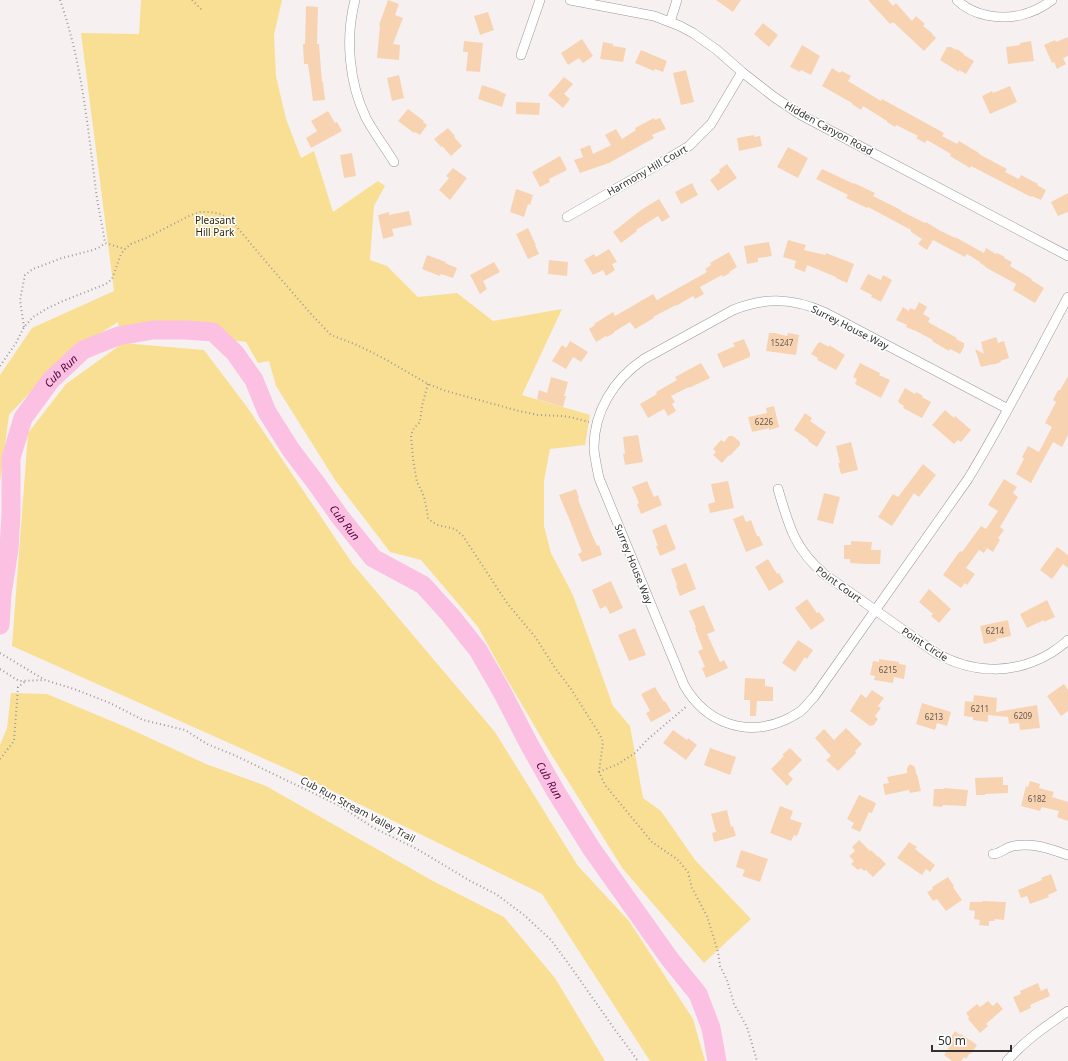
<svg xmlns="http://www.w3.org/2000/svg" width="1068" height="1061" font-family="'Noto Sans',sans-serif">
<rect width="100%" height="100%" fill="#f6f1f0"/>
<!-- green -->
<path fill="#f9df94" d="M141,0H282L274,35L276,76L286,119L301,158L314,151L333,212L378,181L385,186L374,206L370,260L387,266L418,297L457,293L493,321L562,309L522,395L590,415L585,445L550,449L544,481V526L551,553L573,595L613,706L630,726L643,798L661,811L695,860L751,919L704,963L623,869L551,754L505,676L478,627L421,560L390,552L335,480L276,386L269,361L258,363L246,342L131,326L119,333L118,322L63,357L9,415L0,482V375L32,328L114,291L81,33L139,34Z
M123,343L204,350L247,407L352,563L495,732L578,866L629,921L693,1019L705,1061H650L542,894L296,773L12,646L28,433L66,384Z
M11,693L47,694L128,728L206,764L266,786L433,881L504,917L555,978L605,1061H0V745L7,728Z"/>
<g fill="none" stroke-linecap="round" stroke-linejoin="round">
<!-- river -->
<path stroke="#fbc0e2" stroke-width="19" id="s1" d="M0,625L2,594L9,549L11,514V458L23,418L51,380L83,350L118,336L153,330H186L213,332L235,353L254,380L267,412L291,450L316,483L340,517L373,558L423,585L451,616L478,650L501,690L530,746L556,792L591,848L669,958L698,994L711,1028L717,1061"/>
</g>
<!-- building -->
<path fill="#f8d3b2" d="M388,0L399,4L395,15L403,18L393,44L400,45L399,60L377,58L380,26L379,25Z
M716,0H741L733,12Z
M868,0H888L893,6L896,3L912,21L916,16L925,24L923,26L932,33V34L936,38L924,51L893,22L890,24Z
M306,6L318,7L317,44H319L322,82H323L325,100L313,101L308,64H304L303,44H305Z
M488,12L494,30L480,35L474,16Z
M763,23L778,35L769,47L754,34Z
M1068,37V56L1063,58L1066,64L1057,69L1054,62L1052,63L1044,45L1055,40L1056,42Z
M582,39L593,56L583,63L579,58L568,65L561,53Z
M464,41L483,43L480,72L466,71L468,52H463Z
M1031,41L1034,61L1008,64L1006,47L1020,45V43Z
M603,42L613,44V46L626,48L623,62L600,59Z
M802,45L820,56L811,75L801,70L800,72L790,67Z
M947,47H951L956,50L957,49L964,54V55L974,61L966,74L959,70V72L940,60Z
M641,50L667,61L663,72L655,69L654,71L635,63Z
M832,68L840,73L842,71L851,76L848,81L881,101L882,99L944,133L942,136L957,144L959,141L979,153V154L1007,169L1005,172L1019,179L1021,175L1038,184L1037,185L1046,190L1041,200L1032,196L1031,197L971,166L970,168L950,156L951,154L927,140L925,143L916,138L918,136L896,125L895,127L887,122V121L863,106L861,110L852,104V103L822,86Z
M686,70L694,102L681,105L673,73Z
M399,75L404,98L392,101L387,78Z
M564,77L573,84L564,94L570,99L563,108L548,95Z
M482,85L500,91V92L506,94L502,107L478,99Z
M1010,86L1017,102L990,114L982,96L992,91L993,93Z
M516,102L540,103L539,115L516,114Z
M408,109L424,121L423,122L427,125L420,135L415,132L414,133L398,121Z
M328,111L335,123L337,122L342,131L311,148L306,138L317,131L311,121Z
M654,118L655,120L660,118L666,129L652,135L654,138L609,163L580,173L574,160L583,157L580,149L590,145L593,154L611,145L605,135L616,129L622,139L636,130L635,128Z
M448,128L455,136L454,137L462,146L451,156L442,146L441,147L434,139Z
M754,135V137L760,136L762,146L739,151L737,138Z
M788,147L808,158L798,178L777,167Z
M352,153L356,176L344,178L340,155Z
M560,156L567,170L549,179L550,182L540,187L532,172Z
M727,164L737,178L718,191L710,180L720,172L719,170Z
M453,168L467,178L450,200L439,190L449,178L446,176Z
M822,169L854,184V183L875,193L873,196L901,210V211L925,223L926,222L939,230L955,238V237L984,253L986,248L996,254L997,253L1005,257L1004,258L1012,262L1010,266L1032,279L1031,280L1044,288L1035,303L1013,290L1016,284L985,267V266L980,263V262L967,254L965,257L933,240L927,250L918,244L922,239L911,232V230L868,207L867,208L846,198L848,195L816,179Z
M692,183L698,195L681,204L675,192Z
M516,189L533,195L530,205L528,204L524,217L510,212Z
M1068,193V212L1058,216L1051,202Z
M659,199L670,217L662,222L658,216L636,230L637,231L621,243L613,232L641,210Z
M409,211L412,225L392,229L394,236L383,239L378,215L389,212V215Z
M528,228L536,245H535L539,254L528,259L516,234Z
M788,240L806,245L804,250L825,255L826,253L854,264L847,283L836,278V277L807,265L805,272L794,268L796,261L783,257Z
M769,242L772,256L758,258V262L747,264L744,246Z
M609,249L617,262L612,264L615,270L606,276L603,270L593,275L584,260L594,254L596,257Z
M729,252L737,267L729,272L730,273L723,277L722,275L700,287L704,294L695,299L693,296L676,306V305L653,317L654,318L635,329L630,322L614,332V333L607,337L606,336L596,342L589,329L595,325L594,324L613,312L615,316L653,294L657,300L707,272L705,269L711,265L710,263Z
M427,255L446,262L445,263L457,268L453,278L441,274L440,276L422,269Z
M549,260L568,262L567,276L548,274Z
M494,262L500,272L483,281L487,289L480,294L470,275Z
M868,274L881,280L883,275L892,280L881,302L871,297L872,295L860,289Z
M919,302L927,307L923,314L930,318L928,322L957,338L956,339L964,343V347L960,354L950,349L949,351L944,348L932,341L933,340L914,330H913L906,327L907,325L896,320L903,307L909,311L910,308L915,310Z
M769,333H775L787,336L788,333L799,335L796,355L766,351Z
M996,337L998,343L1004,341L1009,358L1000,361L1001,362L993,365V364L981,367L975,349L984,354L981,342Z
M744,339L750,353V357L723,368L717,354L735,346L733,343Z
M570,341L588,352L581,362L573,357L566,369L552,361L562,345L566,348Z
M820,342L829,347V345L845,355L836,370L817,360L818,358L811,354L818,343H819Z
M701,363L710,378L689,388V387L671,396L675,402L672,404L676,411L668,416L664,409L648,418L640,404L657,394L656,392L677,380L675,377Z
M860,363L880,373L879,375L890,380L881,398L855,384L857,379L853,377Z
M1068,376V435L1062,447L1053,442L1031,483L1016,474L1024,459L1022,457L1028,446L1039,452L1052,427L1045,423L1056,402L1053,400L1058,390H1060Z
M551,377L568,382L564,396H566L563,407L537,399L539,390L547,393Z
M905,388L915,394L916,392L923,396L922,397L931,402L922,418L903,408L904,406L899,403L898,401Z
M774,406L779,427L769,430V428L752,432L748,417L767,413L766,408Z
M945,410L954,418L955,416L971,430L961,442L958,440L954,444L932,425Z
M805,413L812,418L810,421L826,432L817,447L808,441L809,440L794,430Z
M638,435L643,462L625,465L623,454H625L623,437Z
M729,436H733L740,442V445L730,456L729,455L722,463L713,455L716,452L713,449L721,440L724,442Z
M851,442L858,470L841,474L838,463H840L836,446Z
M923,464L936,475L919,497L914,493L892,526L878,517L893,494L898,497Z
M1004,479L1017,487L1013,493L1018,497L1000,527L1004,530L998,538L1000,540L993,552L987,548L984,553L979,550L966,568L975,574L967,585L965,583L961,588L943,575L960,551L962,552L981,526L986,529L998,511L988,505Z
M647,481L654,497L658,495L662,505L641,514L637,504L639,503L632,487Z
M728,481L734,508L710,513L708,504L715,502L711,484Z
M576,489L579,498L578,499L590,530L597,546L599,545L602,555L582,562L578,554L582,552L570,521L559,495Z
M824,493L840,497L833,524L817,520Z
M743,515L746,522L751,520L757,536H759L763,545L746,552L733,519Z
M666,524L676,549L660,556L656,546H658L652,530Z
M851,541L872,542L871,550H881L880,564H864L850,563V559H844V545H851Z
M1057,547L1068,555V568L1063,564L1052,579L1040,570Z
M768,559L777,574L779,573L784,582L769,591L755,567Z
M686,563L696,589L680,596L676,586L677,585L671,569Z
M611,581L623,608L610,614L606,606L600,609L592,590Z
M929,589L951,609L939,623L931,616L933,614L919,602Z
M807,599L817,613L819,612L825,620L811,630L795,608Z
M1047,600L1055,617L1044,622V620L1027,628L1020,614Z
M704,605L715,631L707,634L720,662L724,660L728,668L706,678L702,668L705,667L698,651L703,649L695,628L696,627L689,611Z
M1008,620L1011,636L996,639L997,641L984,644L980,626Z
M635,628L646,655L629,661L618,635Z
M798,640L813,650L807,659L805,657L795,672L782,663Z
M879,659L899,662V664L906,665L904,679L894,677L893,683L874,680L875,676L870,675L873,661L879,662Z
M745,678L765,679V686L773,687V701H757L756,716H750V700H744Z
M1064,684L1068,690V711L1061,716L1047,696Z
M655,687L664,702L665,701L671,711L651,722L646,713L650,711L641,694Z
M872,690L884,698L878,706L881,708L875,716L878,719L874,725L870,726L850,711L861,694L866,698Z
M974,695L997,698L996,712L1037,705L1040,728L1020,730L1019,723L1009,724L1008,717L988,715V722L973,720V717L964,716L965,701L973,702Z
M922,703L951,712L947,726L937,723L935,730L916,724Z
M846,728L862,744L855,751L856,753L838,771L826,760L831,756L815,738L824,729L834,740Z
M673,730L687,740L688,738L697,745L686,760L663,743Z
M710,748L736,757L730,775L704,765Z
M790,748L802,760L788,774L793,779L787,786L771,769L784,756L782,755Z
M910,764L915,767L916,774H917L921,791L910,793L909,790L885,795L883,784L889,783L887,777L907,773V768Z
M1003,777V785H1008V793L985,794V795H976L975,778Z
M1030,781L1040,784L1039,788L1054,792L1052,797L1068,802V821L1057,817L1059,811L1042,807L1040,811L1021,806L1026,786L1028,787Z
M944,788L968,790L966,806L943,805L942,807L933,806L934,789H944Z
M859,795L876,803L872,813L869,812L860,832L851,828L854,823L847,819Z
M780,806L793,811L790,819L802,823L797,836L794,835L791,841L770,833Z
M727,810L731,827L733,826L736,836L714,842L712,833L716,832L711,814Z
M859,840L870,851L871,850L878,857V856L886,864L873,877L866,870L864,871L861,868L858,870L851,864L854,861L849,856L855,851L852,847Z
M909,842L917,847L915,849L935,865L930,872L926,869L922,875L897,858Z
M741,850L768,859L760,882L742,876L745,870L736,867Z
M1051,874L1057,891L1048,895L1049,897L1030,904L1027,896L1021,898L1018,890L1042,880L1041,878Z
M948,877L954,886L953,887L962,900L946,911L937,899L933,901L927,892L933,889L932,887Z
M983,901L1006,902L1004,920L995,919L994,921H989V926L979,925L980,920L974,919L975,911L969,910L970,902H982Z
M1038,983L1041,991L1047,988L1050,996L1030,1005L1031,1008L1020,1013L1013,997L1021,994L1020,991Z
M988,1001L993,1006L997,1002L1003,1009L986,1024L988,1026L980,1033L968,1019L969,1017L966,1013L977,1004L980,1007Z
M955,1031L960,1035L961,1034L977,1045L971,1054L970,1053L966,1059L964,1057L961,1061H952L944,1055L952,1043L949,1040Z"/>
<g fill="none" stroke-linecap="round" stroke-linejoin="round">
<!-- street casing -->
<g stroke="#9c9796" stroke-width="10">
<path id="street" d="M355,0C345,38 349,83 366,118C374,133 385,147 394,162
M570,0L654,16L680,26L693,33L717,50L742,72L774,97L801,115L1068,256
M957,0C973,16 1000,20 1021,15C1033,12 1043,7 1052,0
M670,22L677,0
M521,55L540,0
M567,217L659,164L689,146L711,124L742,72
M1008,409L824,312C793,298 765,297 733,310L644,359C614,379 593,412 594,450C595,459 597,468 599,478L684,685C705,722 745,738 785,720C791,717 798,714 803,709C807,705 810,701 814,697L968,479C1004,420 1035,358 1068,297
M778,489C789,526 794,548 824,574L936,653C973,674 1014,675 1051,653C1057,649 1063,645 1068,640
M993,854C999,854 1004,849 1010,847C1030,841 1050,849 1068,855
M1007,1061C1024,1041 1046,1026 1068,1011"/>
</g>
<!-- path -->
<path stroke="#9f9c9b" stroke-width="2" stroke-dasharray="1 3" stroke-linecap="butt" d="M60,0C81,59 87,121 95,183C97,203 102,223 105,243L125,249
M192,0L203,11
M24,327L20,300L25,275L33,269L62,258L93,250L100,247L105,243
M0,366L16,343L24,327L33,317L48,308L63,301L106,284L112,279L121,254L125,249L131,244L146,238L191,215L200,212H210L221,214L231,220L267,263L311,314L331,335L357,345L383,358L428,384L446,391L519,411L538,415L563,416L574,418L589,422
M428,384L422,406L420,422L414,428L411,435L413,459L417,482L422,492L425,500L428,518L432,522L438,525L455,529L463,536L507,603L536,638L555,668L571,689L600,735L603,742L599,772L605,785L652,842L677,859L688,872L692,888L707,916L718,952L720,966L727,980L734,1004L747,1027L757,1061
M0,653L45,680L74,689L110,703L143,720L185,730L207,744L234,755L340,806L374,828L417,849L472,882L496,894L524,915L551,940L573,970L613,1027L638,1061
M0,669L19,681L45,680
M0,759L14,741L18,687L26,681
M599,772L618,764L635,753L648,739L687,706"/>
<!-- street -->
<use href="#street" stroke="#fff" stroke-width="9"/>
</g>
<g text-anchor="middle" stroke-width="3" stroke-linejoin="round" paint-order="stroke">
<!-- number labels -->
<g font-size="8" fill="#645950">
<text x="782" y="346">15247</text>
<text x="764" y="425">6226</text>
<text x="995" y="634">6214</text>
<text x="888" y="673">6215</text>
<text x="980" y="712">6211</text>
<text x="1023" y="719">6209</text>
<text x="934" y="720">6213</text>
<text x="1037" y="802">6182</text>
</g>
<!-- street labels -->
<g font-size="10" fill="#323030" stroke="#fff">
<text transform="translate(829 128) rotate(29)" y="4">Hidden Canyon Road</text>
<text transform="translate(647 170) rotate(-30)" y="4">Harmony Hill Court</text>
<text transform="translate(850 327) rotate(27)" y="4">Surrey House Way</text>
<text transform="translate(634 564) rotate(68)" y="4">Surrey House Way</text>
<text transform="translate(839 584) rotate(36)" y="4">Point Court</text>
<text transform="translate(925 644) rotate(33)" y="4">Point Circle</text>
<text transform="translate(358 809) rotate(28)" y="4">Cub Run Stream Valley Trail</text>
</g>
<!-- park labels -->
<g font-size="10" fill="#322805" stroke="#fff">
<text x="215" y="224">Pleasant<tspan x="215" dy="12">Hill Park</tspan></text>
</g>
<!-- water labels -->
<g font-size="11" font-style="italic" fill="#54003c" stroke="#fff">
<text dy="4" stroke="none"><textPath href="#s1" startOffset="270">Cub Run</textPath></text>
<text dy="4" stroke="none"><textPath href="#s1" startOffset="667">Cub Run</textPath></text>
<text dy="4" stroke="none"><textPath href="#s1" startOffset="1003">Cub Run</textPath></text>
</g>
</g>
<!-- scale -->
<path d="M932 1045v6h79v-6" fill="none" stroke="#323030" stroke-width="2"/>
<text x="938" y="1045" font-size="12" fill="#323030" stroke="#ffffff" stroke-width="3" paint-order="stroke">50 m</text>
</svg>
